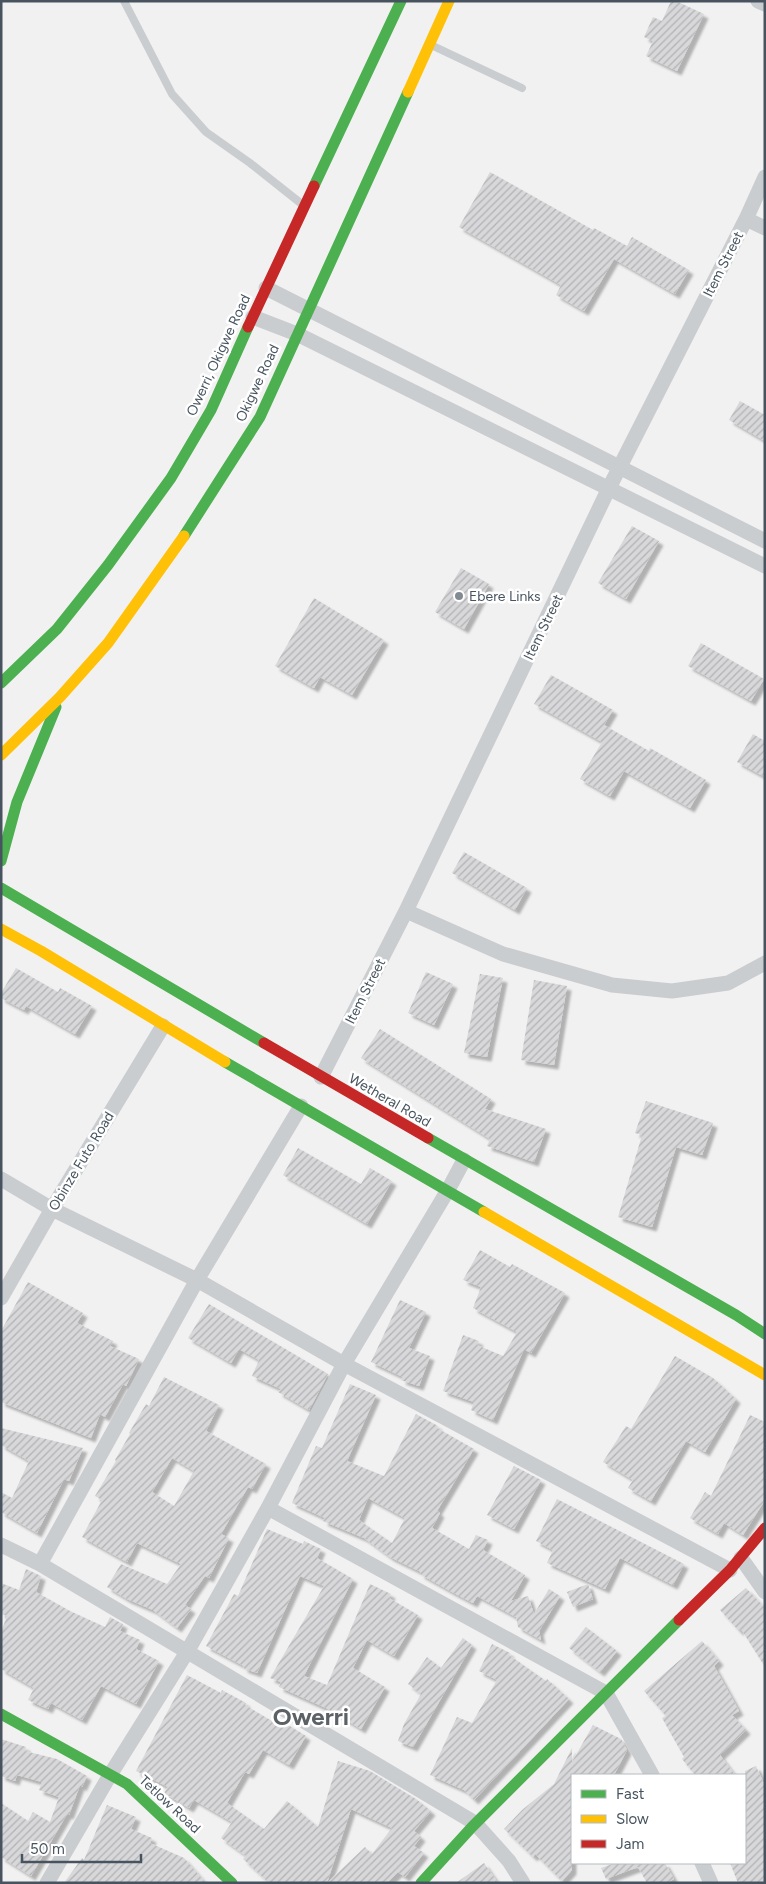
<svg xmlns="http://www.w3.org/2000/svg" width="766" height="1884" font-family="Figtree,sans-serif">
<defs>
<pattern id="building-hatch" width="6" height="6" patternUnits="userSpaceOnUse" patternTransform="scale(1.25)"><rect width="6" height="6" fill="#d8d8da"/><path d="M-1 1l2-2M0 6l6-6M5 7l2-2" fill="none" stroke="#b1b2b4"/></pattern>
<filter id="shadow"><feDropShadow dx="4.5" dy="4.5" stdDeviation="1" flood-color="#0004"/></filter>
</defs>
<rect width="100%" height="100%" fill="#f2f1f1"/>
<!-- building -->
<path fill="url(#building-hatch)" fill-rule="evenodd" filter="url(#shadow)" d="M671,1H676L704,14L677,71L646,56L653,41L644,37L653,17L662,21Z
M490,172L593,230L594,228L627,246L632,237L689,270L675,294L614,259L584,311L556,295L561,285L459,227Z
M740,401L765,415V441L729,420Z
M632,526L659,541L626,599L598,583Z
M461,568L489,584L464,629L435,612Z
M314,598L384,640L352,695L320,677L314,688L275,666Z
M701,643L764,679L751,701L688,666Z
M551,675L613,710L604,725L649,751L650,748L706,780L690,808L624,771L610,796L580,779L602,742L534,704Z
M753,734L765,741V777L737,762Z
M464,852L527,888L515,910L452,873Z
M16,968L58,992L60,988L92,1006L75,1034L26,1006L24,1010L1,998V993Z
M426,972L453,984L434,1025L408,1013Z
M480,974L503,978L487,1057L464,1053Z
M534,980L567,986L554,1065L521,1060Z
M380,1029L491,1099L485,1109L546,1129L534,1162L487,1146L490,1139L361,1058Z
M646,1101L713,1123L702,1155L676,1147L652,1227L618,1217L642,1135L635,1133Z
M298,1148L361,1184L370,1168L392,1181L367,1224L283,1175Z
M480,1250L510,1267L512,1264L565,1293L531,1353L524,1349L493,1420L471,1410L474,1402L443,1391L463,1335L479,1341L477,1345L503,1356L517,1332L473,1308L481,1287L463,1280Z
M28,1282L83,1313L77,1323L113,1341L110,1346L139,1359L126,1386L123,1384L105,1417L100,1414L91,1438L1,1402V1331Z
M400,1300L426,1312L409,1348L430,1356L419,1386L401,1380L403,1377L371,1362Z
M209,1304L328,1374L309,1410L278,1392L281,1389L252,1376L259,1360L239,1349L231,1363L188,1338Z
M675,1356L713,1378L736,1399L705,1452L686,1441L651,1501L628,1488L633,1480L603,1462L626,1426L631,1429Z
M164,1377L219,1405L206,1431L266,1464L252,1489L248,1487L221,1534L229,1538L209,1578L205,1576L185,1605L191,1609L177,1628L153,1610L127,1599L107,1587L121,1564L167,1584L181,1564L137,1543L127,1562L82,1537L102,1500L95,1496L116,1461L115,1460L130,1434L129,1433L146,1404L149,1406ZM172,1458L194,1471L174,1506L152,1492Z
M350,1384L376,1395L347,1461L384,1476L416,1414L438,1426L437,1428L474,1449L437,1511L440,1513L432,1528L469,1549L476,1535L488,1540L483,1550L525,1575L511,1601L528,1596L534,1614L549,1589L560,1596L539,1631L541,1640L518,1627L516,1617L477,1596L473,1603L454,1593L420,1574L421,1572L390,1557L364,1538L323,1521L325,1518L292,1503L316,1446L322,1448ZM368,1498L405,1518L392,1543L359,1520Z
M750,1415L765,1422V1500L743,1535L724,1523L718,1534L690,1518L705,1492L711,1496Z
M1,1428L83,1448L69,1481L64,1479L37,1533L1,1512V1492L12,1498L29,1461L1,1445Z
M514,1466L541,1480L514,1529L487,1515Z
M557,1499L684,1564L673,1585L620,1558L605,1589L547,1563L553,1550L536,1541Z
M267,1529L303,1544L304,1541L321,1549L317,1558L353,1579L304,1676L327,1685L370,1584L391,1594L389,1598L418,1615L394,1656L367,1640L353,1668L385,1687L361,1729L326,1708L279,1687L281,1682L270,1678L324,1586L300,1576L257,1673L243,1668L244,1666L206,1646L234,1594L238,1596Z
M26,1569L41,1576L36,1592L70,1611L105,1627L110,1617L117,1621L123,1624L120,1631L140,1640L136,1649L159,1661L136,1704L101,1686L82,1720L51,1703L48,1709L28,1700L34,1688L1,1669V1632L7,1616L1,1614V1583L19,1590Z
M588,1584L593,1599L573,1607L567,1592Z
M746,1588L765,1608V1667L741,1629L739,1631L720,1610Z
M586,1627L617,1651L600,1672L569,1648Z
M463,1638L472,1645L413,1747L398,1741L404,1724L421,1694L408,1684L427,1657L441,1668Z
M702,1641L719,1661L714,1666L739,1711L732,1715L746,1730L720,1755L735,1775H695L682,1759L684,1757L662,1718L666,1716L644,1691Z
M492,1644L510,1653L509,1655L546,1681L547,1679L569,1699L474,1800L464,1790L430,1775L457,1717L472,1723L497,1680L479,1671Z
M187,1675L221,1693L222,1690L246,1703L245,1705L282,1727L285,1723L306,1736L289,1765L263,1750L249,1774L245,1772L227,1803L264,1829L287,1801L318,1827L338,1761L370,1771L416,1799L431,1811L414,1831L421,1837L414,1846L424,1853L405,1877L398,1872L387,1883H327L365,1847L372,1854L392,1828L351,1809L327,1883H269L243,1859L246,1856L221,1838L232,1822L194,1800L189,1808L164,1793L168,1787L136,1771Z
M593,1725L621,1739L627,1750L614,1775H572V1870L562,1881L535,1854L533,1857L504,1829L522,1810L554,1784L572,1748V1762Z
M1,1739L26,1747L25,1751L57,1759L87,1776L82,1787L80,1785L69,1815L67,1814L31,1876L1,1857V1803L28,1821L33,1812L50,1822L59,1797L39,1790L42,1782L17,1775L15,1781L1,1776Z
M756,1766L765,1786V1883H738L730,1863H745V1771Z
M107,1805L136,1817L131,1829L152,1838L150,1843L184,1858L206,1883H64L82,1858L84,1860Z
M484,1863L498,1883H456Z
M615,1863H665L674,1879L667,1883H647L638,1867L606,1879L601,1868Z"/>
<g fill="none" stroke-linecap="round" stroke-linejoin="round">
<!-- lane -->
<path stroke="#cacdd0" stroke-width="8" d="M124,1L172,94L206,132L250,163L303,205
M431,45L522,88"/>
<!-- street -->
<path stroke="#cacdd0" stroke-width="15" d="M758,1L765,4
M746,219L765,228
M266,288L765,541
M253,317L297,334L765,566
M406,911L503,954L612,985L672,991L728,983L765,963
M321,1077L406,911L609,488L746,219L765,177
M1,1179L52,1209L197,1280L344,1364L730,1570
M1,1298L52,1209L163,1026
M268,1508L606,1693L652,1775
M1,1545L40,1564L475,1823L509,1861L523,1883
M741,1558L765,1592
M40,1564L197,1280L301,1106
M702,1863L711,1883
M47,1883L110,1775L187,1652L268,1508L344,1364L448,1190L464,1160"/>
<!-- fast -->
<path stroke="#4caf50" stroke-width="11" d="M314,186L401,1
M184,536L260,417L408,92
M1,683L57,629L108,565L171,478L211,410L248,327
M1,861L17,802L56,707
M1,888L264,1043
M225,1062L484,1212
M428,1138L736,1315L765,1334
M1,1714L127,1784L232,1883
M421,1883L472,1827L679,1620"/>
<!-- slow -->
<path stroke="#ffc107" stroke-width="11" d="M408,92L449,1
M1,755L60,697L108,643L184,536
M1,929L41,951L225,1062
M484,1212L765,1375"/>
<!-- jam -->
<path stroke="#c62828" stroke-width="11" d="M248,327L314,186
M264,1043L428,1138
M679,1620L730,1570L765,1528"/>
</g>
<!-- markers -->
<circle fill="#838b92" stroke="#fff" stroke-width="2" cx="459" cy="596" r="5"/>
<g text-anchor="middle" stroke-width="5" stroke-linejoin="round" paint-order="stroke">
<!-- street labels -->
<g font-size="14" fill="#47545f" stroke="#fff">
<text transform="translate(723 264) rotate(-63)" y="5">Item Street</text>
<text transform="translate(218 355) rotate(-65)" y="5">Owerri, Okigwe Road</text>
<text transform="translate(257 383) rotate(-65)" y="5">Okigwe Road</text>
<text transform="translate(543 627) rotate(-64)" y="5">Item Street</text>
<text transform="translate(365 991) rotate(-63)" y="5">Item Street</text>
<text transform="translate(390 1100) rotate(30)" y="5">Wetheral Road</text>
<text transform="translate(81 1161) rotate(-59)" y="5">Obinze Futo Road</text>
<text transform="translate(170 1804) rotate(43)" y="5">Tetlow Road</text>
</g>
<!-- poi labels -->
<g font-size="14" fill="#47545f" stroke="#fff" text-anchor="start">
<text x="469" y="601">Ebere Links</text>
</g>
<!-- town labels -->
<g font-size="24" font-weight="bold" fill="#5c6166" stroke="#fff">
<text x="311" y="1725">Owerri</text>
</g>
</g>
<!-- border -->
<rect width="766" height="1884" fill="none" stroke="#47545f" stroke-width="5"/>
<!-- legend -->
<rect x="571" y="1774" width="175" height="90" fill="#ffffff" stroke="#b5bbbf"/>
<rect x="581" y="1790" width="25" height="8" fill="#4caf50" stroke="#b5bbbf"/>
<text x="616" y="1799" font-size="15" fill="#47545f">Fast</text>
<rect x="581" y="1815" width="25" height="8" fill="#ffc107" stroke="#b5bbbf"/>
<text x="616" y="1824" font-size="15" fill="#47545f">Slow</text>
<rect x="581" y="1840" width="25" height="8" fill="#c62828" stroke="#b5bbbf"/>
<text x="616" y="1849" font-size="15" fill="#47545f">Jam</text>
<!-- scale -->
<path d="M22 1854v8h119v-8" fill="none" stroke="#47545f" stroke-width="2.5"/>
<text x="30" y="1854" font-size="15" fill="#47545f" stroke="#ffffff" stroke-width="4" paint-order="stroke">50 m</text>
</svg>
